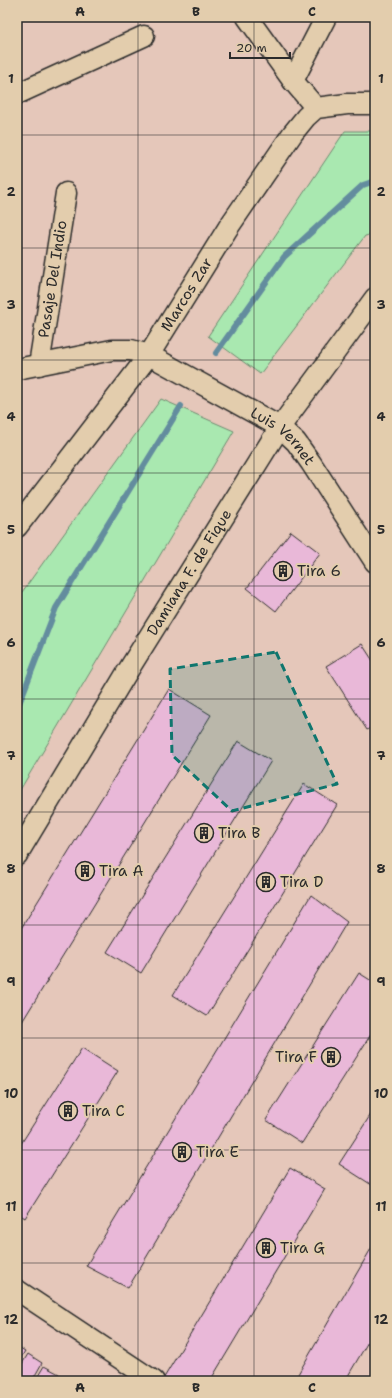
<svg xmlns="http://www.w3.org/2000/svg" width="392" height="1398" font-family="'Shantell Sans',sans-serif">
<rect width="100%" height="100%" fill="#e5c7ba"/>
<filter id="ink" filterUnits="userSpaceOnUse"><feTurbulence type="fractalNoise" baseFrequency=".025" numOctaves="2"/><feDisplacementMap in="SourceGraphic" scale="8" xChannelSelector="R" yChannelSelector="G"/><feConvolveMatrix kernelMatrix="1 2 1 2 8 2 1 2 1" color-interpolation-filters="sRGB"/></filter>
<g filter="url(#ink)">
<!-- green -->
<path fill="#a9e8b0" stroke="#6a8a6e" d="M345,131H375V234L365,236L260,374L208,336Z
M161,399L234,431L17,795V599Z"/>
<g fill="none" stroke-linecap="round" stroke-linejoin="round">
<!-- stream -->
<path stroke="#648c9e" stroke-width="6" d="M216,353L284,257L363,185L375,181
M17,709L56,608L181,406"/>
</g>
<!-- building -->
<path fill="#e9b8d8" stroke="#2b2b2b" d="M291,531L320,553L276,611L247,588Z
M362,644L375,664V725L367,730L326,666Z
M169,689L211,715L17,1030V935Z
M238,741L271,761L141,973L107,952Z
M304,784L337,805L207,1016L173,995Z
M311,895L347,922L128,1288L86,1266Z
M359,973L375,983V1028L302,1143L266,1120Z
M82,1048L118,1071L25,1218L17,1213V1150Z
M375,1108V1187L339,1164Z
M290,1168L325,1189L210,1381H162Z
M375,1242V1330L345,1381H294Z
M17,1346L25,1351L17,1364Z
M28,1354L42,1363L32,1381H21L17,1379V1372Z
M44,1366L59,1374L55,1381H35Z
M60,1375L70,1381H57Z"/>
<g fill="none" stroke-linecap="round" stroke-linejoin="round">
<!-- minor casing -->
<g stroke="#2b2b2b" stroke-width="23">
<g id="minor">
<path d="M247,17L293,81L316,108"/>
<path d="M293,81L326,17"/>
<path d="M17,94L144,36"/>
<path id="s1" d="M39,365L66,193"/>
<path id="s2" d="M17,369L112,350H131L149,355L280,427L296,442L311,463L375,562"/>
<path id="s3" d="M17,527L149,355L228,228L293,133L306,117L316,108L347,104H375"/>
<path id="s4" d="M17,855L132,664L280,427L375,298"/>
<path d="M17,1290L154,1381"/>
</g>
</g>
<!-- minor -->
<use href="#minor" stroke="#e3cdad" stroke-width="20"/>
</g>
</g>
<!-- marked area -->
<path fill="#0f766e" fill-opacity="0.2" stroke="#0f766e" stroke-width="3" stroke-dasharray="8 5" stroke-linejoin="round" d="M276,652L337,784L232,811L172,755L170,669Z"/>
<!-- grid -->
<path fill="none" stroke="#2b2b2b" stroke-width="1" stroke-opacity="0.55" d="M138,17V1381M254,17V1381M17,135H375M17,248H375M17,360H375M17,473H375M17,586H375M17,699H375M17,812H375M17,925H375M17,1038H375M17,1150H375M17,1263H375"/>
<!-- icons -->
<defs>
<g id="building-ring" transform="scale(1)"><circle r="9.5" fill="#e3cdad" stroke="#2b2b2b" stroke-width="1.5"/><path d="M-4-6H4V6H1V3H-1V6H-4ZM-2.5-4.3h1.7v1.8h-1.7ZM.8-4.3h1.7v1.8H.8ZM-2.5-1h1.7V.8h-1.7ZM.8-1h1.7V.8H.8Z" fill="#2b2b2b"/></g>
</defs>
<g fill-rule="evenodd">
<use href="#building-ring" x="283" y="571"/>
<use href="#building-ring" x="204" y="833"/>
<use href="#building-ring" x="85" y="871"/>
<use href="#building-ring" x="266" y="882"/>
<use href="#building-ring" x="331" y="1057"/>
<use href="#building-ring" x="68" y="1111"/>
<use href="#building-ring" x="182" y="1152"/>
<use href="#building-ring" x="266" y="1248"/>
</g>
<g text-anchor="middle" stroke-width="4" stroke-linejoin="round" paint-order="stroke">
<!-- street labels -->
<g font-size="15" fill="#2b2b2b" stroke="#e3cdad">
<text dy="5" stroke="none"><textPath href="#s1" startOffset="87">Pasaje Del Indio</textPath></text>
<text dy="5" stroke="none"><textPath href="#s3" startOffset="288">Marcos Zar</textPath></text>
<text dy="5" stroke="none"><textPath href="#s2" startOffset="292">Luis Vernet</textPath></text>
<text dy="5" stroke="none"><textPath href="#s4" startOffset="331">Damiana F. de Fique</textPath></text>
</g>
<!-- poi labels -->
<g font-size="15" fill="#2b2b2b" stroke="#e3cdad" text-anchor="start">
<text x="297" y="576">Tira 6</text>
<text x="218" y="838">Tira B</text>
<text x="99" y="876">Tira A</text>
<text x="280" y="887">Tira D</text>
<text x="317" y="1062" text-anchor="end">Tira F</text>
<text x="82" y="1116">Tira C</text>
<text x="196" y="1157">Tira E</text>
<text x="280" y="1253">Tira G</text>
</g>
</g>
<!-- margin -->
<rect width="392" height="1398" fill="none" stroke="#e3cdad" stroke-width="44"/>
<!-- scale -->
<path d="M230 52v6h60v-6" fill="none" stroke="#2b2b2b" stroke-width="2"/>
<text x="236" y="52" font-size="12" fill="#2b2b2b" stroke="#e3cdad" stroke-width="3" paint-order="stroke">20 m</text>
<rect x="22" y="22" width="348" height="1354" fill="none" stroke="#2b2b2b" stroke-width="1.5"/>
<g font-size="13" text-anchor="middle" font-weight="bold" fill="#2b2b2b">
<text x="80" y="16">A</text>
<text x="196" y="16">B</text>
<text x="312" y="16">C</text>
<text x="11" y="83">1</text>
<text x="381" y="83">1</text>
<text x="11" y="196">2</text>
<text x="381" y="196">2</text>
<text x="11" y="309">3</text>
<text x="381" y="309">3</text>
<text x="11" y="421">4</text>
<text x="381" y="421">4</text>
<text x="11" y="534">5</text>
<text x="381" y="534">5</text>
<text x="11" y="647">6</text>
<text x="381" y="647">6</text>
<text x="11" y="760">7</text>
<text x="381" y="760">7</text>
<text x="11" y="873">8</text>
<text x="381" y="873">8</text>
<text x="11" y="986">9</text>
<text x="381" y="986">9</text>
<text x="11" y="1098">10</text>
<text x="381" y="1098">10</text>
<text x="11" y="1211">11</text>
<text x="381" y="1211">11</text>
<text x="11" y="1324">12</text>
<text x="381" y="1324">12</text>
<text x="80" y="1392">A</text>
<text x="196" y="1392">B</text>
<text x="312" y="1392">C</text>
</g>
</svg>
